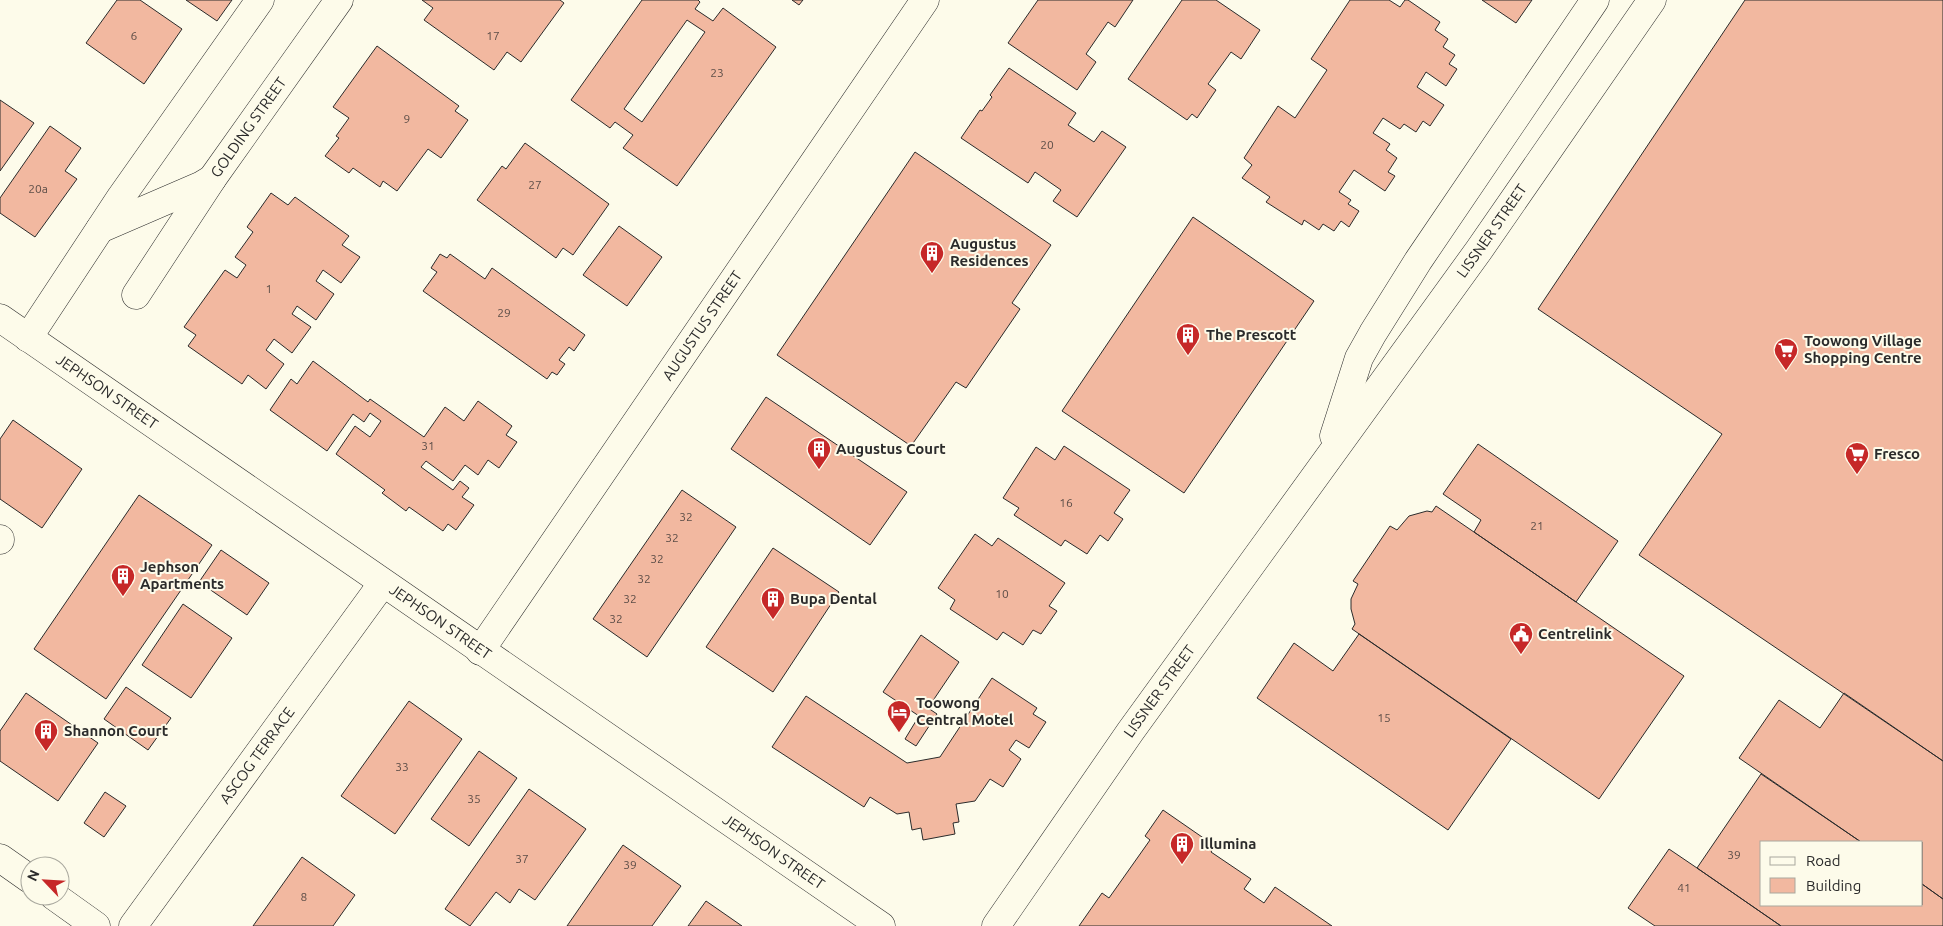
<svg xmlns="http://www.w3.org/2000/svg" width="1943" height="926" font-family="Ubuntu,sans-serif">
<rect width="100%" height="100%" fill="#fdfbea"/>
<!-- building -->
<path fill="#f2b8a0" stroke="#2b2b2b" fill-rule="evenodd" d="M117,0H140L182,29L144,84L86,43Z
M186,0H232L217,21Z
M422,0H560L564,3L521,62L507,52L494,70L424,20L433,8Z
M642,0H698L700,2L695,9L713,21L723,8L776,47L677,186L623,148L633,135L615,122L610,128L571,100ZM687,20L705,32L642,122L624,109Z
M792,0H803L799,5Z
M1038,0H1133L1115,27L1108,22L1086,54L1096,62L1077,90L1008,43Z
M1182,0H1216L1260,30L1241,59L1231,52L1208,84L1216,90L1197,118L1192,114L1187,120L1128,79Z
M1350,0H1389L1400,7L1405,0H1408L1440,22L1435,30L1448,39L1443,47L1455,55L1449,64L1457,69L1446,86L1426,72L1417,87L1444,105L1430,126L1423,121L1416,132L1404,124L1400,129L1383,118L1373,133L1390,144L1386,150L1397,158L1388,172L1395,176L1385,191L1354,170L1339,192L1351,200L1348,204L1359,211L1349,227L1341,221L1334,231L1323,224L1319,230L1304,220L1302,225L1266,202L1270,197L1242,178L1252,165L1244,158L1278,106L1295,118L1327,70L1311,59Z
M1482,0H1532L1516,23Z
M1745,0H1943V761L1639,555L1722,434L1538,309Z
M377,46L459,106L455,111L468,120L441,158L428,149L397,191L383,181L380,187L353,168L349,173L325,156L339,138L336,136L349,118L333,107Z
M1009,68L1076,113L1068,125L1094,142L1102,131L1126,147L1077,217L1053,201L1061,190L1035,172L1028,183L961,138L980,110L982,111L992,97L990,95Z
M0,100L34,123L0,171Z
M50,126L81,148L65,171L77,179L35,237L0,213V198Z
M525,143L609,204L573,255L563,248L556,258L477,200L502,166L506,169Z
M915,152L1051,245L1012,303L1020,309L966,388L956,382L911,446L777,355Z
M271,193L288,205L295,197L349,236L342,245L360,257L341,283L323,270L316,281L334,294L316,320L297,306L292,314L311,327L292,353L274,339L266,350L284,364L266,389L248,375L242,384L188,346L196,335L184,327L225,270L237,278L246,265L235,257L253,232L247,227Z
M1193,217L1314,301L1184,493L1062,411Z
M619,226L662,257L627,306L583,275Z
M440,254L447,258L450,254L485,279L492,268L585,335L574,351L569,347L559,360L565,364L557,375L552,372L547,379L423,291L437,272L431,268Z
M313,361L368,402L370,399L424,437L445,407L464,421L478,401L512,426L506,435L517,442L499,468L488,460L478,475L465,465L453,481L426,461L421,467L453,490L460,481L469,488L462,497L474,505L456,530L448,524L443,531L409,507L406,511L382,493L385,490L336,454L355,426L370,437L381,421L370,413L364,422L353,414L327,451L270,410L291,379L297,384Z
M766,397L907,492L870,545L731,449Z
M13,420L82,469L42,528L0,499V439Z
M1478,444L1618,541L1576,602L1474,532L1481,520L1443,494Z
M1064,446L1130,490L1114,513L1123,519L1108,541L1100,535L1087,554L1065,540L1061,546L1014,515L1019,508L1003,498L1036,447L1055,460Z
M682,490L736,527L647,657L593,619Z
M139,495L212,545L106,699L34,649Z
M1436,506L1684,676L1599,799L1352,629L1355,624L1351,609V599L1358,584L1353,581L1390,526L1397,530L1409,516L1427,511L1432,512Z
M975,534L992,546L998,538L1065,583L1049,606L1057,611L1041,634L1033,630L1023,645L1003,632L997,640L950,609L955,600L938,588Z
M773,548L839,592L773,692L706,647Z
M221,550L269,583L247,615L199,582Z
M183,604L232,638L191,698L142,665Z
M1359,634L1511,739L1448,830L1257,698L1294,643L1333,671Z
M921,635L959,662L928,708L937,714L916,746L905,739L919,716L883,692Z
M992,678L1037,708L1033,714L1046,722L1029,748L1016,740L1009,750L1021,759L1003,787L990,779L975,801L956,804L959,822L953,823L955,834L923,840L921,828L912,830L909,812L897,814L870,797L864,807L772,747L806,696L907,763L940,757Z
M126,687L171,718L148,750L104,719Z
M26,693L98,743L58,801L0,761V731Z
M1844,693L1943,761V899L1922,884V842H1861L1739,758L1779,700L1820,728Z
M409,701L462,739L395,834L341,796Z
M479,751L517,778L469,846L431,819Z
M1761,774L1861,842H1762V905H1922V884L1943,899V926H1781L1697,868Z
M529,789L586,829L535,900L519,889L510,903L496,892L470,926L445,909Z
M105,792L126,806L104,837L84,823Z
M1163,810L1215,846L1211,852L1251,879L1244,889L1264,903L1275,887L1332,926H1079L1102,893L1109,898L1150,840L1145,836Z
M623,845L681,886L652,926H567Z
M1669,849L1697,868L1781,926H1655L1628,908Z
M302,857L355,895L333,926H253Z
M706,901L742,926H688Z"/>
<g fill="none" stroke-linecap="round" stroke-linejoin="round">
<!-- minor casing -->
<g stroke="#2b2b2b" stroke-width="29">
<g id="minor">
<path id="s1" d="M100,229L202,185L212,179L339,0"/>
<path d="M136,295L212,179"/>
<path d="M28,338L121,197L260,0"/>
<path d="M1334,436L1359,358L1373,333L1418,261L1595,0"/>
<path d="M0,539V540"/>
<path id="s2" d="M480,651L925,0"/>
<path d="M0,858L30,879"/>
<path d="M54,896L96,926"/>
<path id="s3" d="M133,926L382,584"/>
<path id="s4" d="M996,926L1130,732L1479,250L1652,0"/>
</g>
</g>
<!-- major casing -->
<g stroke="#2b2b2b" stroke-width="29">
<g id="major">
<path id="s5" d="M0,318L881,926"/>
</g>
</g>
<!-- minor -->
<use href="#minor" stroke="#fdfbea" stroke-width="28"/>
<!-- major -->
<use href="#major" stroke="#fdfbea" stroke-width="28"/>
</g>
<!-- icons -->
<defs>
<g id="building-pin" transform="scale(1.25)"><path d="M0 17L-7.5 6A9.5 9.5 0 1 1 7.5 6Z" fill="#c62828" stroke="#fdfbea"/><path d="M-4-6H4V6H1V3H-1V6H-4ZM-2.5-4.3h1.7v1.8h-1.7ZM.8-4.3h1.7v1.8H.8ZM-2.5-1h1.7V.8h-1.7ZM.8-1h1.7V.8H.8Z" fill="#fff"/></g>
<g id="supermarket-pin" transform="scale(1.25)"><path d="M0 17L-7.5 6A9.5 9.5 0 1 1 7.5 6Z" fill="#c62828" stroke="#fdfbea"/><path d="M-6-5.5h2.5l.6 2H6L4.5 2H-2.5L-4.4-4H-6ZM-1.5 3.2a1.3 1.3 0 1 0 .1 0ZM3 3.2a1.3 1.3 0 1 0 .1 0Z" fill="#fff"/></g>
<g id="civic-pin" transform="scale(1.25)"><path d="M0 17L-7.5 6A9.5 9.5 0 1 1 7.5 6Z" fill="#c62828" stroke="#fdfbea"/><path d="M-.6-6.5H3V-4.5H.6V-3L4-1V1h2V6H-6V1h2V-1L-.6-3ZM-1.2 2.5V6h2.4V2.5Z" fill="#fff"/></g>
<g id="hotel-pin" transform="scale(1.25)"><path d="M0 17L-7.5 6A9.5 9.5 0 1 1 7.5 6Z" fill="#c62828" stroke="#fdfbea"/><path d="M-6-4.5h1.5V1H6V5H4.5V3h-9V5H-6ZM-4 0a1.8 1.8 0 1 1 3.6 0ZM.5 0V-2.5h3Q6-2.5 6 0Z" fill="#fff"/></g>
</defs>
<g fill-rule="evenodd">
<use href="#building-pin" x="932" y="253"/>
<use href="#building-pin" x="1188" y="335"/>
<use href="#supermarket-pin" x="1786" y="350"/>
<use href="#building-pin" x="819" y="449"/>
<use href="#supermarket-pin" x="1857" y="454"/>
<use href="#building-pin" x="123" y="576"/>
<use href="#building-pin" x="773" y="599"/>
<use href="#civic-pin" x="1521" y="634"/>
<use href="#hotel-pin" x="899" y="712"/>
<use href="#building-pin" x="46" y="731"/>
<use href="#building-pin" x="1182" y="844"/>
</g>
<g text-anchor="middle" stroke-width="4" stroke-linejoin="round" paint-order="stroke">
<!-- number labels -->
<g font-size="12" fill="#5d4e48">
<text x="134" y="40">6</text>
<text x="493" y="40">17</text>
<text x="717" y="77">23</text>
<text x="407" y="123">9</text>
<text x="1047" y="149">20</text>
<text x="535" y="189">27</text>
<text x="38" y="193">20a</text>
<text x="269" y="293">1</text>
<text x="504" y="317">29</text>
<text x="428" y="450">31</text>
<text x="1066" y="507">16</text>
<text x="686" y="521">32</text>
<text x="1537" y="530">21</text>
<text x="672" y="542">32</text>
<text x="657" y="563">32</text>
<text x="644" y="583">32</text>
<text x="1002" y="598">10</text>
<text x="630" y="603">32</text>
<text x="616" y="623">32</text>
<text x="1384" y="722">15</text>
<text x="402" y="771">33</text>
<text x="474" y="803">35</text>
<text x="1734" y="859">39</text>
<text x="522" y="863">37</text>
<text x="630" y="869">39</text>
<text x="1684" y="892">41</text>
<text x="304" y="901">8</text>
</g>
<!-- street labels -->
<g font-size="15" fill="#2b2b2b" stroke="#fdfbea">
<text dy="5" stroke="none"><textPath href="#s1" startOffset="186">GOLDING STREET</textPath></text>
<text dy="5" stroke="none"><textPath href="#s4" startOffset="854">LISSNER STREET</textPath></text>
<text dy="5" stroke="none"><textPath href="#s2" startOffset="394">AUGUSTUS STREET</textPath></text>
<text dy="5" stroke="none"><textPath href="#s5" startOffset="130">JEPHSON STREET</textPath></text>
<text dy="5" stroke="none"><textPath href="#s5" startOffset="535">JEPHSON STREET</textPath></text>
<text dy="5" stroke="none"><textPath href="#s4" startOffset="286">LISSNER STREET</textPath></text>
<text dy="5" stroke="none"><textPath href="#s3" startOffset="211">ASCOG TERRACE</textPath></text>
<text dy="5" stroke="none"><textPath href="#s5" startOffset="940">JEPHSON STREET</textPath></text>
</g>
<!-- poi labels -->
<g font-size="15" font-weight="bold" fill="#2b2b2b" stroke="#fdfbea" text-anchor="start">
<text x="950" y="249">Augustus<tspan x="950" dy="17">Residences</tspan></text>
<text x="1206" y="340">The Prescott</text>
<text x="1804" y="346">Toowong Village<tspan x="1804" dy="17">Shopping Centre</tspan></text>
<text x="836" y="454">Augustus Court</text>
<text x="1874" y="459">Fresco</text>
<text x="140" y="572">Jephson<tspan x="140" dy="17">Apartments</tspan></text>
<text x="790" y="604">Bupa Dental</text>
<text x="1538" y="639">Centrelink</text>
<text x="916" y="708">Toowong<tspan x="916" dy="17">Central Motel</tspan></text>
<text x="64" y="736">Shannon Court</text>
<text x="1200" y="849">Illumina</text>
</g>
</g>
<!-- legend -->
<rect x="1760" y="841" width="162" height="65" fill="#fdfbea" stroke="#a9a89e"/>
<rect x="1770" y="857" width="25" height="8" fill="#fdfbea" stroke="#a9a89e"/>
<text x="1806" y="866" font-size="15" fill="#2b2b2b">Road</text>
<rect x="1770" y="878" width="25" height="15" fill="#f2b8a0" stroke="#a9a89e"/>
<text x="1806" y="891" font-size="15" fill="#2b2b2b">Building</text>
<!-- north arrow -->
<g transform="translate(45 881) rotate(295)"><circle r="24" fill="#fdfbea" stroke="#a9a89e"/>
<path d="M0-4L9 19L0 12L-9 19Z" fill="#c62828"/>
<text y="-8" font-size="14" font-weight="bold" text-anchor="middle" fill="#2b2b2b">N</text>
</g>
</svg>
